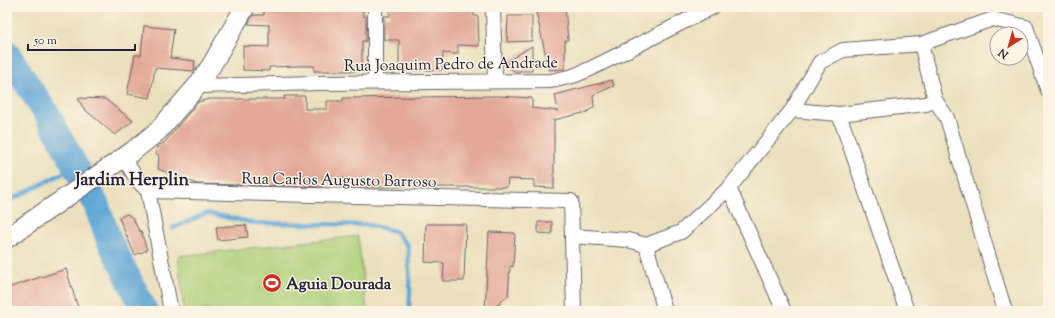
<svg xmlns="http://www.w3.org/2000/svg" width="1055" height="318" font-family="'Sorts Mill Goudy',serif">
<rect width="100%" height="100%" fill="#fcf5e5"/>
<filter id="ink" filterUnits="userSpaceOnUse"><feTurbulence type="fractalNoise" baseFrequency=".025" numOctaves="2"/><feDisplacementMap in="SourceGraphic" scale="8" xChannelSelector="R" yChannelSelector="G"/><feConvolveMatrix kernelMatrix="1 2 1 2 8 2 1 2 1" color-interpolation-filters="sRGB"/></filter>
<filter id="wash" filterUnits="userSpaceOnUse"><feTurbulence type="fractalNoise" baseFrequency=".012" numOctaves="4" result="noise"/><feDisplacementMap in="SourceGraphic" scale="16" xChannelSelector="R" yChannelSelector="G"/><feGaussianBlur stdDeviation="0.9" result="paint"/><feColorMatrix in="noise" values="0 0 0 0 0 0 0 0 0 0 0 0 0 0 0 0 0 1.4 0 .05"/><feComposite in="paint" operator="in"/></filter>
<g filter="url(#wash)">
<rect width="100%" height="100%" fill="#ebe0bd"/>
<!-- green -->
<path fill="#accf77" stroke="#677859" d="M358,236L367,311H184L178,256Z"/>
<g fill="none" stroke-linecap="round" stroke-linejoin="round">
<!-- stream -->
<path stroke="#60a6d6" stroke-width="4.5" d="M7,202L75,167
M173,228L207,213L254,223L368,225L395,231L408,246L410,290L409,311"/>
<!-- river -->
<path stroke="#60a6d6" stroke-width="26" d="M7,53L48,116L96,204L109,240L145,311"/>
</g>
<g id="blocks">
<!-- building -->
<path fill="#e3a898" d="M264,7H363V16H366V41H362V65L355,71H314V66H299L269,67V71L243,70V46L269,47V25L248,24L253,15H264Z
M390,7H474V16H478L479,46L458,45V54L443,53L442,70H399V40H384V16H390Z
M535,7H565L568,40H565V69L549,70Z
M508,16H532V41L507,42Z
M144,26L174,29L170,58L195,61L194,71L155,68L150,98L127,94L135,55H141Z
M532,46V71H513L506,62Z
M612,80L614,86L593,95L594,107L587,112L554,120V188L534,187V180L508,179L507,187H420V183L400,187H343V178H322V187L197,184L158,169L159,155L156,154L157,146L164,143L198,102L209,99H285L284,96H305V109H327V101H343V98L497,96L532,98V108L558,111L555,95Z
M78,98L105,99L133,121L115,135L83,108Z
M127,214L133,218L139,231H141L147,250L135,255L119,218Z
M538,222H552V234L538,233Z
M426,224H466L464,281H443L444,263L425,262Z
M246,225L248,237L218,240L216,227Z
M489,232L515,233L513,267L510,266L508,296L499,302L500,304L485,311Z
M66,269L79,311H7V288Z"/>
</g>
</g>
<g filter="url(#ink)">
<use href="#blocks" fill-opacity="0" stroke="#686468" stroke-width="1"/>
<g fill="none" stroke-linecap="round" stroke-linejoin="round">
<!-- minor casing -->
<g stroke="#686468" stroke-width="16">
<path id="minor" d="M375,7V82
M493,7L495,81
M921,44L935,100
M197,86L318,83L551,81L573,76L590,69L713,7
M792,110L820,62L843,50L921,44L993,19L1026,27L1048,91
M839,114L907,311
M123,157L138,181L148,191L571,201L574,311
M729,188L784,311
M148,191L171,311
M572,236L628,240L646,245L681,232L729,188L792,110L839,114L926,104L935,100L947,118L1005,311
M646,245L665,311"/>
</g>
<!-- secondary casing -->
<g stroke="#686468" stroke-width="21">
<path id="secondary" d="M7,238L133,151L158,131L197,86L211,66L245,7"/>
</g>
<!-- minor -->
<use href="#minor" stroke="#fff" stroke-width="14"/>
<!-- secondary -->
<use href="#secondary" stroke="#fff" stroke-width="19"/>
</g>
</g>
<!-- icons -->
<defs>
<g id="stadium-disc" transform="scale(1)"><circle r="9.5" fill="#c8321e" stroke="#fcf5e5"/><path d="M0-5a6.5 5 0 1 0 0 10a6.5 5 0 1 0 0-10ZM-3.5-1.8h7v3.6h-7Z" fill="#fff"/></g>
</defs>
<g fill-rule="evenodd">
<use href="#stadium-disc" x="272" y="283"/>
</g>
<g text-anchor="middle" stroke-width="3" stroke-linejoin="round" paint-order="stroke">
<!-- street labels -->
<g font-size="16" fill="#22223b" stroke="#fcf5e5">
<text transform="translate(451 63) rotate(-1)" y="6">Rua Joaquim Pedro de Andrade</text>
<text transform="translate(339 179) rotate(1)" y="6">Rua Carlos Augusto Barroso</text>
</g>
<!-- poi labels -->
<g font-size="16" font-weight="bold" fill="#22223b" stroke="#fcf5e5" text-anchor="start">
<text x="286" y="289">Aguia Dourada</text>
</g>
<!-- quarter labels -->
<g font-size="18" font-weight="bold" fill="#22223b" stroke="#fcf5e5">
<text x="132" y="185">Jardim Herplin</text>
</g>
</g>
<!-- margin -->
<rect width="1055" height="318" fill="none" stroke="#fcf5e5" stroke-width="24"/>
<!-- north arrow -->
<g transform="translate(1009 46) rotate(217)"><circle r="19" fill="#fcf5e5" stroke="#a5a1a1"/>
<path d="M0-3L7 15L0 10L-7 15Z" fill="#c8321e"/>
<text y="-6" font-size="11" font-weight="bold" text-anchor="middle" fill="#22223b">N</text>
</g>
<!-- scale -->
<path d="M28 44v6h107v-6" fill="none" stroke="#22223b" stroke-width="2"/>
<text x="34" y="44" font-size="12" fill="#22223b" stroke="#fcf5e5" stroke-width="3" paint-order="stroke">50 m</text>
</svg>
